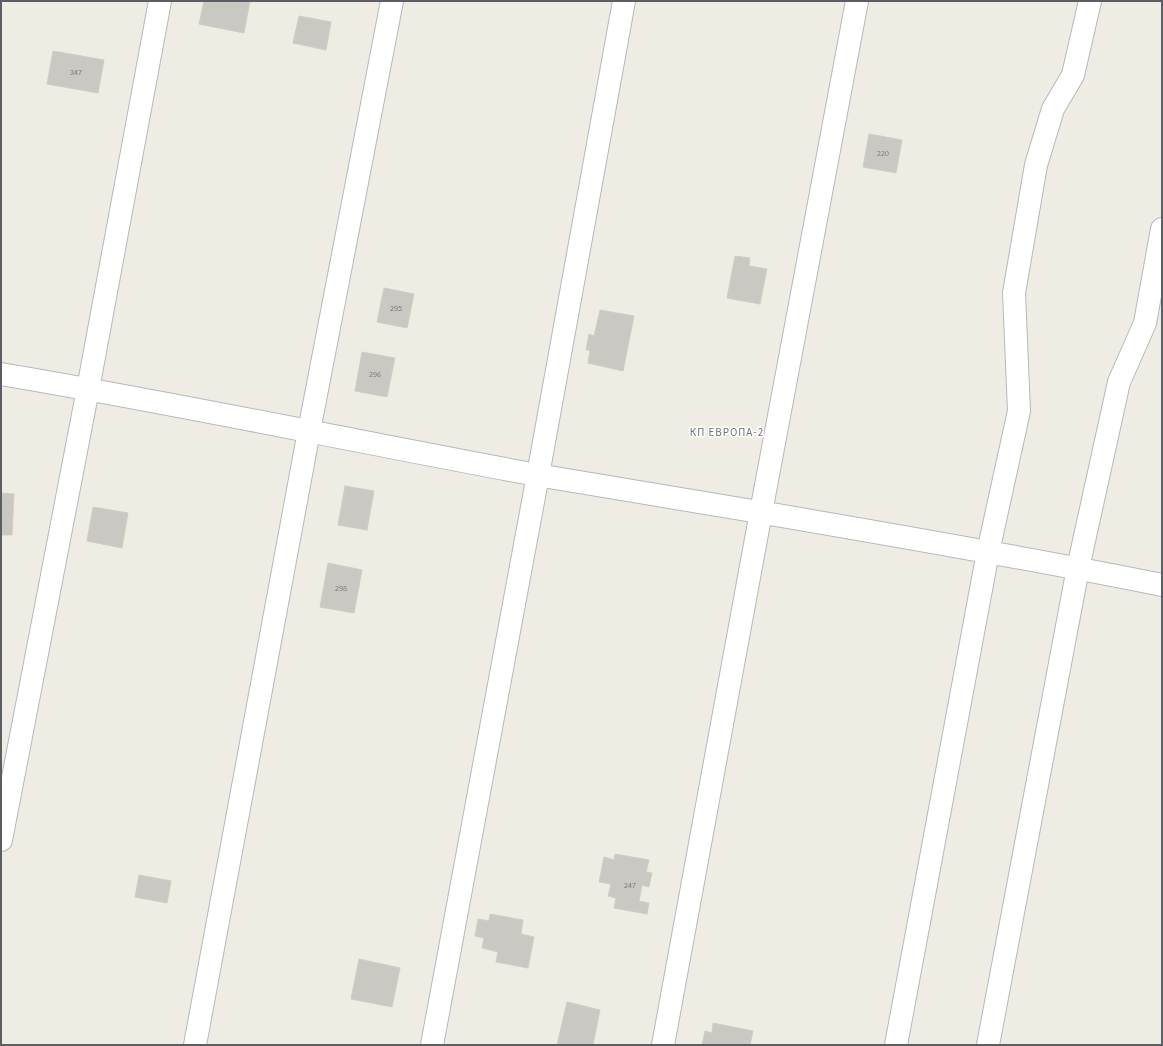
<svg xmlns="http://www.w3.org/2000/svg" width="1163" height="1046" font-family="'Source Sans 3',sans-serif">
<rect width="100%" height="100%" fill="#eeece3"/>
<!-- building -->
<path fill="#cac8c2" stroke="#d2cdc1" d="M204,1H250L244,33L199,24Z
M299,16L331,22L326,50L293,43Z
M53,51L104,60L98,93L47,84Z
M869,134L902,140L896,173L863,167Z
M735,256L750,258L749,266L767,269L760,304L727,298Z
M384,288L414,294L407,328L377,322Z
M600,310L634,316L623,371L588,363L590,350H586L589,334L594,336Z
M362,352L395,358L387,397L355,391Z
M345,486L374,491L367,530L338,525Z
M1,493L14,494L12,535H1Z
M93,507L128,513L122,548L87,541Z
M328,563L362,570L354,613L320,607Z
M615,854L649,860L646,872L652,873L649,887L642,885L639,901L649,903L647,914L614,908L616,898L608,896L611,884L599,882L604,857L614,860Z
M139,875L171,881L167,903L135,897Z
M490,914L523,920L521,934L534,937L528,968L496,962L498,952L482,948L484,938L475,936L478,919L489,921Z
M359,959L400,968L392,1007L351,999Z
M567,1002L600,1010L593,1045H557Z
M713,1023L753,1031L750,1045H702L705,1031L712,1033Z"/>
<g fill="none" stroke-linecap="round" stroke-linejoin="round">
<!-- minor casing -->
<g stroke="#b5b8bd" stroke-width="24">
<path id="minor" d="M1,374C180,404 358,442 537,475C611,488 685,499 759,512C894,535 1028,558 1162,585
M1,840L88,389L160,1
M195,1045L309,431L392,1
M432,1045L538,475L624,1
M663,1045L761,512L857,1
M896,1045L988,552L1019,411L1014,293L1036,165L1053,109L1073,75L1090,1
M988,1045L1078,568L1119,382L1145,323L1162,229"/>
</g>
<!-- minor -->
<use href="#minor" stroke="#fff" stroke-width="22"/>
</g>
<g text-anchor="middle" stroke-width="3" stroke-linejoin="round" paint-order="stroke">
<!-- number labels -->
<g font-size="8" fill="#77797b">
<text x="76" y="75">347</text>
<text x="883" y="156">220</text>
<text x="396" y="311">295</text>
<text x="375" y="377">296</text>
<text x="341" y="591">298</text>
<text x="630" y="888">247</text>
</g>
<!-- neighbourhood labels -->
<g font-size="11" letter-spacing="1" fill="#6c7075" stroke="#fff">
<text x="727" y="436">КП ЕВРОПА-2</text>
</g>
</g>
<!-- border -->
<rect width="1163" height="1046" fill="none" stroke="#5b5f63" stroke-width="4"/>
</svg>
